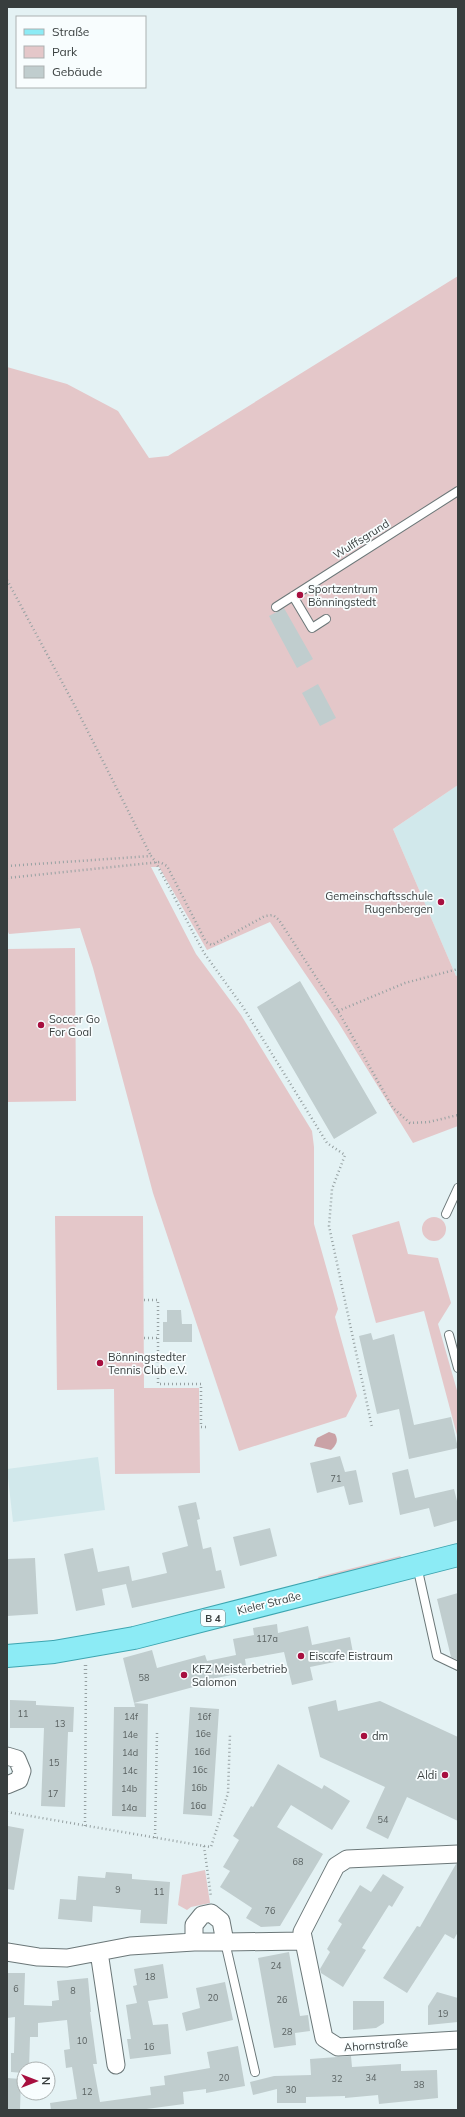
<svg xmlns="http://www.w3.org/2000/svg" width="465" height="2117" font-family="Mulish,sans-serif">
<rect width="100%" height="100%" fill="#e4f2f4"/>
<!-- built -->
<path fill="#d1e8eb" d="M458,785V975L456,976L393,829Z
M98,1457L105,1510L13,1522L7,1469Z"/>
<!-- green -->
<path fill="#e4c7c9" d="M458,276V785L393,829L456,976L458,975V1126L413,1143L338,1022L270,922L207,950L159,867H151L196,954L241,1015L312,1131L314,1147V1224L338,1309L335,1317L357,1396L346,1417L239,1451L153,1193L93,968L80,928L9,934L7,930V367L67,384L118,411L149,458L168,456Z
M75,948L76,1101L7,1102V949Z
M55,1216H143L144,1388H199L200,1473L115,1474L114,1389L57,1390Z
M422 1229a12 12 0 1 1 24 0a12 12 0 1 1-24 0Z
M399,1221L408,1254L438,1258L451,1303L438,1324L458,1394V1439L424,1311L376,1323L352,1235Z
M400,1556L402,1558L321,1584L318,1577Z
M205,1870L210,1903L191,1907L187,1910L178,1905L182,1875Z"/>
<!-- water -->
<path fill="#caa2a6" d="M329,1432L335,1434C339,1441 336,1445 331,1450L314,1446L317,1438Z"/>
<!-- building -->
<path fill="#c0cdce" d="M284,608L313,659L297,668L269,616Z
M318,684L336,718L320,726L302,693Z
M300,981L377,1113L334,1139L257,1007Z
M167,1310H181L182,1324H192V1342H163V1322H167Z
M371,1333L373,1340L394,1334L414,1425L451,1417L458,1448L409,1459L399,1409L377,1414L359,1336Z
M340,1456L345,1472L356,1470L363,1502L349,1505L344,1486L317,1493L310,1463Z
M408,1469L415,1498L454,1489L458,1505V1520L434,1527L429,1508L400,1515L392,1473Z
M196,1502L200,1519L197,1520L203,1549L211,1547L216,1571L221,1570L225,1588L132,1608L126,1584L102,1589L105,1605L76,1611L64,1554L93,1548L98,1572L129,1566L132,1581L167,1573L162,1553L188,1546L178,1506Z
M270,1528L277,1556L240,1566L233,1537Z
M35,1558L38,1614L7,1616V1559Z
M458,1593V1660L451,1657L437,1599Z
M277,1624L278,1633L308,1626L312,1645L350,1637L354,1658L310,1667L313,1680L292,1685L284,1652L245,1659L247,1672L211,1679L212,1682L134,1703L148,1704L146,1817L112,1816L114,1707H135L123,1658L152,1650L157,1668L205,1655L207,1661L236,1655L233,1639L254,1635L253,1628Z
M10,1700L36,1701V1705L74,1707L73,1732H68L65,1807L41,1806L44,1728H10Z
M336,1700L338,1711L380,1701L458,1737V1821L407,1797L388,1839L366,1828L385,1787L320,1757L308,1707Z
M190,1707L219,1709L212,1816L183,1814Z
M278,1764L322,1789L324,1785L350,1801L332,1830L291,1805L277,1827L323,1854L280,1926L261,1927L246,1918L252,1908L220,1887L230,1871L223,1867L239,1840L233,1836L251,1806L253,1807Z
M8,1826L24,1829L14,1890L7,1889Z
M456,1864H458V1932L454,1939L445,1934L407,1993L383,1978L417,1926L420,1927Z
M106,1872L132,1874V1879L170,1882L167,1924L140,1923L141,1910L93,1906L92,1922L58,1919L60,1899L76,1900L78,1876L105,1878Z
M383,1874L404,1887L392,1907L389,1905L362,1948L366,1950L343,1987L321,1973L320,1969L330,1952L327,1949L342,1924L338,1921L360,1885L371,1892Z
M289,1952L300,2016L308,2015L310,2031L295,2033L296,2045L274,2048L258,1958Z
M163,1964L168,1998L148,2001L153,2025L168,2024L171,2054L130,2059L127,2039H131L126,2005L137,2003L133,1986L137,1985L134,1969Z
M7,1973H25L24,2005L52,2006V2001L59,2000L57,1981L88,1978L91,2012H90L97,2064H93L100,2102L151,2095L150,2087L165,2085L164,2076L210,2068L207,2052L238,2046L245,2086L206,2093V2089L183,2092L184,2104L139,2110H51L50,2103L77,2099L72,2067L66,2068L64,2050L70,2049L67,2020L38,2023V2037H30L29,2069H24V2073L11,2072V2053H14L15,2017L7,2018Z
M225,1982L233,2020L186,2031L182,2013L200,2008L196,1988Z
M437,1992L458,1998V2022L428,2025V2006Z
M353,2001H384V2023L376,2028L353,2030Z
M351,2056L352,2067L401,2064V2071L437,2070L438,2098L379,2104L378,2095L345,2098V2096L306,2097V2103H277V2089L253,2095L250,2082L274,2076L311,2075L310,2059Z
M7,2078L21,2079L20,2110H7Z"/>
<g fill="none" stroke-linecap="round" stroke-linejoin="round">
<!-- service casing -->
<g stroke="#6b7778" stroke-width="10">
<path id="service" d="M293,596L312,628L326,619
M276,607L458,491
M446,1214L458,1188
M449,1335L458,1368
M417,1566L437,1656L458,1666
M225,1942L255,2072"/>
</g>
<!-- minor casing -->
<g stroke="#6b7778" stroke-width="19">
<path id="minor" d="M7,1756L17,1759L22,1771L19,1780L7,1785
M458,1854L347,1859L336,1866L302,1932L324,2038L338,2047L458,2040
M225,1942L304,1941
M7,1952L38,1957L67,1958L130,1946L194,1942H225L221,1921L211,1913L202,1915L194,1925V1942
M99,1952L116,2065"/>
</g>
<!-- primary casing -->
<g stroke="#3da5b0" stroke-width="24">
<path id="primary" d="M7,1656L54,1652L134,1638L458,1555"/>
</g>
<!-- path -->
<path stroke="#96a1a2" stroke-width="2.5" stroke-dasharray="1 3" stroke-linecap="butt" d="M7,580L76,708L151,856
M7,866L151,856L155,861L204,953L243,1007L327,1143L345,1155L332,1189L329,1226L372,1427
M7,878L160,862L167,866L206,942L212,945L265,916L273,915L279,920L338,1011L393,1108L410,1123L429,1122L458,1115
M338,1011L405,983L458,969
M144,1300H158V1384H201V1427H207
M144,1338H158
M85,1665V1674L86,1675
M7,1812L204,1846L211,1897
M85,1826L86,1664
M155,1838L157,1733
M204,1846L211,1847L228,1793L230,1734"/>
<!-- service -->
<use href="#service" stroke="#fff" stroke-width="8"/>
<!-- minor -->
<use href="#minor" stroke="#fff" stroke-width="17"/>
<!-- primary -->
<use href="#primary" stroke="#8cebf5" stroke-width="22"/>
</g>
<!-- markers -->
<g fill="#a70f3f" stroke="#f8fdfe" stroke-width="1.5">
<circle cx="300" cy="595" r="4"/>
<circle cx="441" cy="902" r="4"/>
<circle cx="41" cy="1025" r="4"/>
<circle cx="100" cy="1363" r="4"/>
<circle cx="301" cy="1656" r="4"/>
<circle cx="184" cy="1675" r="4"/>
<circle cx="364" cy="1736" r="4"/>
<circle cx="445" cy="1775" r="4"/>
</g>
<g text-anchor="middle" stroke-width="3.5" stroke-linejoin="round" paint-order="stroke">
<!-- number labels -->
<g font-size="9" fill="#5a6262">
<text x="336" y="1482">71</text>
<text x="267" y="1642">117a</text>
<text x="144" y="1681">58</text>
<text x="23" y="1717">11</text>
<text x="131" y="1720">14f</text>
<text x="204" y="1720">16f</text>
<text x="60" y="1727">13</text>
<text x="203" y="1737">16e</text>
<text x="130" y="1738">14e</text>
<text x="202" y="1755">16d</text>
<text x="130" y="1756">14d</text>
<text x="54" y="1766">15</text>
<text x="200" y="1773">16c</text>
<text x="130" y="1774">14c</text>
<text x="199" y="1791">16b</text>
<text x="129" y="1792">14b</text>
<text x="53" y="1797">17</text>
<text x="198" y="1809">16a</text>
<text x="129" y="1811">14a</text>
<text x="383" y="1823">54</text>
<text x="298" y="1865">68</text>
<text x="118" y="1893">9</text>
<text x="159" y="1895">11</text>
<text x="270" y="1914">76</text>
<text x="276" y="1969">24</text>
<text x="150" y="1980">18</text>
<text x="16" y="1992">6</text>
<text x="73" y="1994">8</text>
<text x="213" y="2001">20</text>
<text x="282" y="2003">26</text>
<text x="443" y="2017">19</text>
<text x="287" y="2035">28</text>
<text x="82" y="2044">10</text>
<text x="149" y="2050">16</text>
<text x="224" y="2081">20</text>
<text x="371" y="2081">34</text>
<text x="337" y="2082">32</text>
<text x="419" y="2088">38</text>
<text x="291" y="2093">30</text>
<text x="87" y="2095">12</text>
</g>
<!-- shield labels -->
<rect fill="#f8fdfe" stroke="#727778" stroke-width="1" x="201" y="1610" width="24" height="16" rx="3"/>
<g font-size="10" font-weight="bold" fill="#383e3e">
<text x="213" y="1622">B 4</text>
</g>
<!-- street labels -->
<g font-size="11" fill="#383e3e" stroke="#f8fdfe">
<text transform="translate(361 539) rotate(-32)" y="4">Wulffsgrund</text>
<text transform="translate(269 1603) rotate(-14)" y="4">Kieler Straße</text>
<text transform="translate(376 2045) rotate(-4)" y="4">Ahornstraße</text>
</g>
<!-- poi labels -->
<g font-size="11" fill="#383e3e" stroke="#f8fdfe" text-anchor="start">
<text x="308" y="593">Sportzentrum<tspan x="308" dy="13">Bönningstedt</tspan></text>
<text x="433" y="900" text-anchor="end">Gemeinschaftsschule<tspan x="433" dy="13">Rugenbergen</tspan></text>
<text x="49" y="1023">Soccer Go<tspan x="49" dy="13">For Goal</tspan></text>
<text x="108" y="1361">Bönningstedter<tspan x="108" dy="13">Tennis Club e.V.</tspan></text>
<text x="309" y="1660">Eiscafe Eistraum</text>
<text x="192" y="1673">KFZ Meisterbetrieb<tspan x="192" dy="13">Salomon</tspan></text>
<text x="372" y="1740">dm</text>
<text x="437" y="1779" text-anchor="end">Aldi</text>
</g>
</g>
<!-- border -->
<rect width="465" height="2117" fill="none" stroke="#383e3e" stroke-width="16"/>
<!-- legend -->
<rect x="16" y="16" width="130" height="72" fill="#f8fdfe" stroke="#abb1b1"/>
<rect x="24" y="29" width="20" height="6" fill="#8cebf5" stroke="#abb1b1"/>
<text x="52" y="36" font-size="12" fill="#383e3e">Straße</text>
<rect x="24" y="46" width="20" height="12" fill="#e4c7c9" stroke="#abb1b1"/>
<text x="52" y="56" font-size="12" fill="#383e3e">Park</text>
<rect x="24" y="66" width="20" height="12" fill="#c0cdce" stroke="#abb1b1"/>
<text x="52" y="76" font-size="12" fill="#383e3e">Gebäude</text>
<!-- north arrow -->
<g transform="translate(36 2081) rotate(90)"><circle r="19" fill="#f8fdfe" stroke="#abb1b1"/>
<path d="M0-3L7 15L0 10L-7 15Z" fill="#a70f3f"/>
<text y="-6" font-size="11" font-weight="bold" text-anchor="middle" fill="#383e3e">N</text>
</g>
</svg>
